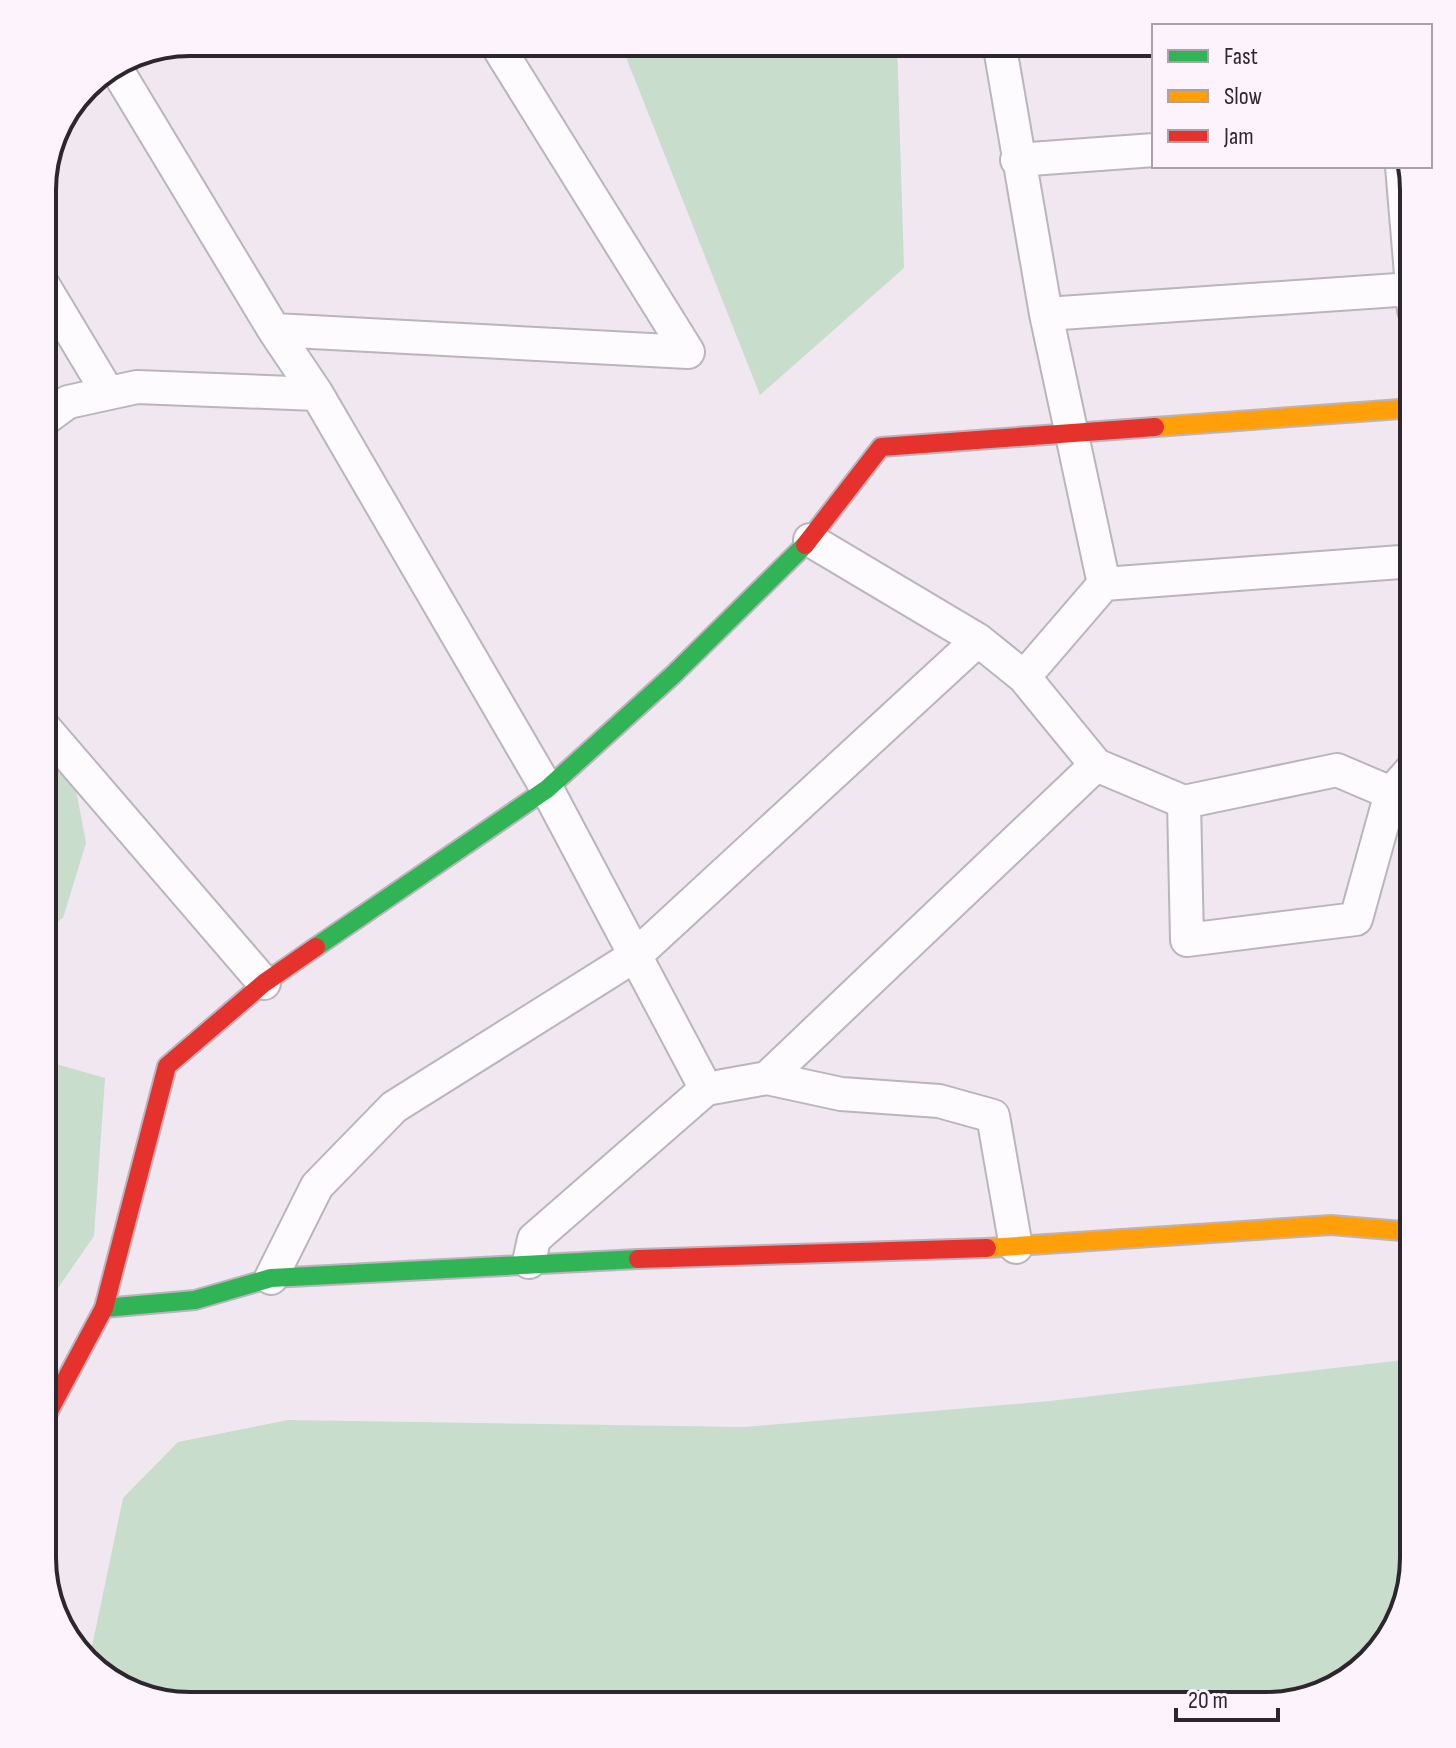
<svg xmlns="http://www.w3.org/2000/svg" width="1456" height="1748" font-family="'Sofia Sans Condensed',sans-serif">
<rect width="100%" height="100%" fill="#f0e7f0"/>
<!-- green -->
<path fill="#c8ddcb" d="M620,42H897L904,268L760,395Z
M42,752L70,758L86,843L63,918L42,932Z
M42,1060L105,1078L94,1236L42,1311Z
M1412,1359L1409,1578L1394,1631L1348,1681L1266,1706H190L117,1686L89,1661L123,1498L178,1442L288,1420L744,1427L1050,1401Z"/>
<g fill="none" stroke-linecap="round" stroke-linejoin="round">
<!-- street casing -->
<g stroke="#bbb4bc" stroke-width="36">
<path id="street" d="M999,42L1046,314L1104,584
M117,70L274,330L317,394L547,789L706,1089
M1017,160L1154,150
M1402,166L1414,310
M42,283L108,393
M1046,314L1412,289
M274,330L688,352L495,42
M42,421L68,402L137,387L317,394
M810,540L978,640L1024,677L1096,765L1184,802L1337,770L1391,793L1414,767
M1024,677L1104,584L1414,561
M42,725L264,983
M1184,802L1187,940L1356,919L1391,793L1414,806
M767,1078L841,1094L939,1101L993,1116L1016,1247
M529,1262L534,1239L706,1089L767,1078L1096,765
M271,1278L317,1186L394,1107L636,955L978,640"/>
</g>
<!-- fast casing -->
<g stroke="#bbb4bc" stroke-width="22">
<path id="fast" d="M316,947L547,789L673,675L805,545
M104,1308L195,1300L271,1278L638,1259"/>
</g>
<!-- slow casing -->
<g stroke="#bbb4bc" stroke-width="22">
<path id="slow" d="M1155,427L1414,408
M987,1248L1331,1225L1414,1232"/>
</g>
<!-- jam casing -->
<g stroke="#bbb4bc" stroke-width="22">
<path id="jam" d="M805,545L881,447L1155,427
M638,1259L987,1248
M42,1424L104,1308L167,1066L264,983L316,947"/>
</g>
<!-- street -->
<use href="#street" stroke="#fdfbfd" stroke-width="32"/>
<!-- fast -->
<use href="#fast" stroke="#30b455" stroke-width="18"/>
<!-- slow -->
<use href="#slow" stroke="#ff9f0a" stroke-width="18"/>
<!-- jam -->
<use href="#jam" stroke="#e5322d" stroke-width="18"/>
</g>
<!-- crop -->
<path d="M0 0H1456V1748H0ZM190 56H1266A134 134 0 0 1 1400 190V1558A134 134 0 0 1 1266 1692H190A134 134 0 0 1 56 1558V190A134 134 0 0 1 190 56Z" fill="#fdf3fd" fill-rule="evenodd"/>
<path fill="none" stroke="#2d272d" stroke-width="4" d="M190 56H1266A134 134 0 0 1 1400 190V1558A134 134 0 0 1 1266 1692H190A134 134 0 0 1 56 1558V190A134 134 0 0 1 190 56Z"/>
<!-- legend -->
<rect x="1152" y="24" width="280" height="144" fill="#fdf3fd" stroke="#aaa1aa" stroke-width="2"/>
<rect x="1168" y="50" width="40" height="12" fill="#30b455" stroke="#aaa1aa" stroke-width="2"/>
<text x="1224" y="64" font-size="24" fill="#2d272d">Fast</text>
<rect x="1168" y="90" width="40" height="12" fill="#ff9f0a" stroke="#aaa1aa" stroke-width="2"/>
<text x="1224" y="104" font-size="24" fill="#2d272d">Slow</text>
<rect x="1168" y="130" width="40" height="12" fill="#e5322d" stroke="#aaa1aa" stroke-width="2"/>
<text x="1224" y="144" font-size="24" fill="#2d272d">Jam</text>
<!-- scale -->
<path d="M1176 1708v12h102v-12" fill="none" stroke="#2d272d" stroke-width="4"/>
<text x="1188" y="1708" font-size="24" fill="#2d272d" stroke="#fdf3fd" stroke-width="6" paint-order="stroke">20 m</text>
</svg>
